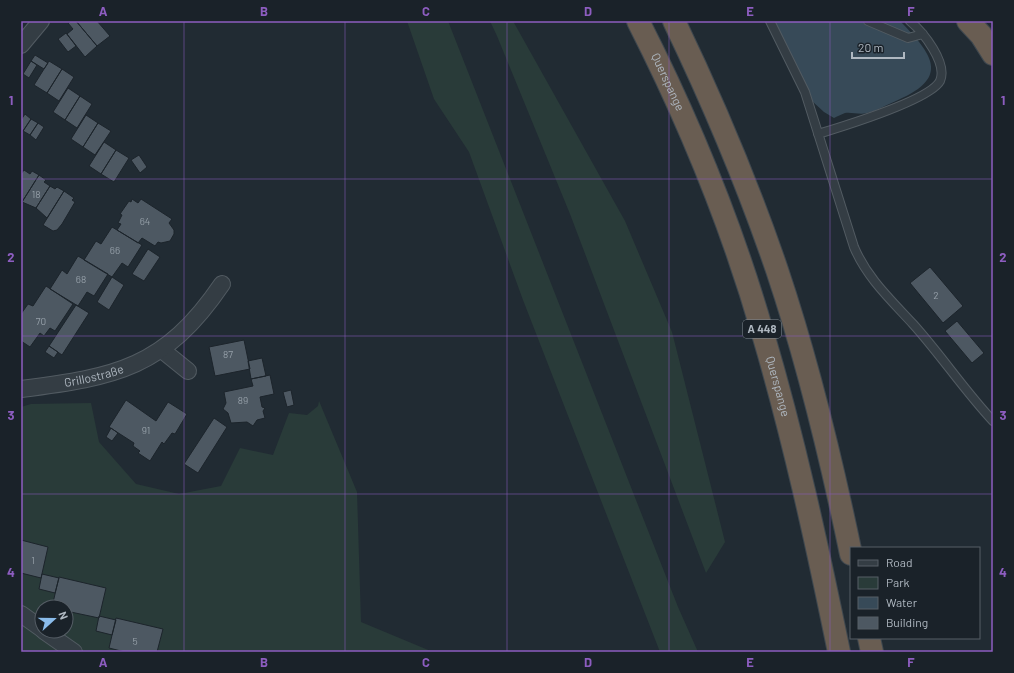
<svg xmlns="http://www.w3.org/2000/svg" width="1014" height="673" font-family="Barlow,sans-serif">
<rect width="100%" height="100%" fill="#212b33"/>
<!-- green -->
<path fill="#293b39" fill-rule="evenodd" d="M407,21H448L678,607L698,652H660L523,300L469,152L434,99Z
M490,21H513L625,221L672,332L725,542L706,573L570,214L497,36Z
M319,401L357,492L361,622L433,652H21V407L31,404L91,403L99,442L136,484L179,494L221,486L240,448L273,455L289,413L307,415L318,406ZM42,607H66V631H42Z"/>
<!-- water -->
<path fill="#374a58" d="M774,21H900C932,54 951,77 898,100C888,104 877,111 867,113C860,115 852,112 845,113C842,114 838,116 834,118L824,112L812,101Z"/>
<!-- building -->
<path fill="#4d5862" stroke="#1c242b" d="M71,21H76L97,46L85,57L67,34L73,29L68,23Z
M76,21H97L110,36L97,46Z
M66,33L76,46L68,52L58,39Z
M35,55L48,63L44,69L31,61Z
M31,61L37,65L29,78L23,74Z
M49,61L62,69L47,93L34,85Z
M62,69L74,77L59,101L47,93Z
M68,88L80,96L65,120L53,112Z
M80,96L92,104L77,128L65,120Z
M25,114L31,119L23,131L21,130V120Z
M86,115L98,123L83,147L71,139Z
M31,119L38,123L30,135L23,131Z
M38,123L44,127L36,140L30,135Z
M98,123L111,131L95,155L83,147Z
M104,142L116,150L101,174L89,166Z
M116,150L129,158L114,182L101,174Z
M139,155L147,167L140,173L131,160Z
M24,170L30,174L32,171L39,175L22,202L21,174Z
M39,175L46,180L44,182L50,186L36,208L22,202Z
M50,186L55,189L57,187L64,191L47,218L36,208Z
M64,191L74,198L72,200L75,202L62,224L57,230L53,231L43,225Z
M132,199L138,203L141,199L172,219L169,223L174,230V234L170,241L161,243L158,242L155,246L142,238L138,243L117,230L121,224L118,223L122,215L120,214L129,201L131,202Z
M112,227L142,245L128,267L122,263L112,277L84,260L96,241L101,244Z
M148,249L160,257L144,281L132,274Z
M78,256L108,274L94,296L87,292L78,306L50,289L62,270L67,274Z
M930,267L963,306L943,323L910,283Z
M112,277L124,285L109,310L97,302Z
M46,286L73,304L55,331L50,328L44,336L40,333L30,347L21,341V314L28,304L33,306Z
M76,305L89,313L62,355L49,346Z
M957,321L984,353L972,363L945,331Z
M244,340L250,369L215,376L209,347Z
M49,346L58,352L54,358L45,352Z
M262,358L266,376L251,379L248,361Z
M270,375L274,394L260,397L262,407L265,408L263,411L265,418L257,420L253,426L247,422L231,423L228,413L223,409L226,403L224,392L253,386L251,379Z
M291,390L294,405L287,407L283,392Z
M126,400L156,421L168,402L187,414L175,434L172,433L164,444L162,442L150,461L138,453L140,451L133,446L134,443L109,427Z
M214,418L227,427L198,473L184,464Z
M111,428L118,433L112,441L106,437Z
M21,540L48,547L41,578L21,573Z
M42,574L59,578L55,593L39,589Z
M59,577L106,588L99,618L66,611V607H52Z
M99,616L116,620L112,635L96,631Z
M116,618L163,629L157,652H125L109,648Z"/>
<g fill="none" stroke-linecap="round" stroke-linejoin="round">
<!-- lane casing -->
<g stroke="#525b62" stroke-width="10">
<path id="lane" d="M770,21L805,92L854,247C867,278 891,300 913,324C941,355 964,390 993,421
M868,21L908,38L923,34
M818,134C841,127 930,100 940,81C948,63 923,32 910,21"/>
</g>
<!-- street casing -->
<g stroke="#525b62" stroke-width="18">
<g id="street">
<path d="M21,45L41,21"/>
<path d="M162,350L188,371"/>
<path id="s1" d="M21,389C116,377 165,368 222,284"/>
<path d="M21,614L42,629"/>
<path d="M44,631L74,652"/>
</g>
</g>
<!-- highway casing -->
<g stroke="#3f484f" stroke-width="24">
<g id="highway">
<path id="s2" d="M638,21C689,121 732,226 763,334C794,439 817,545 839,652"/>
<path d="M674,21C713,102 748,185 777,270C808,362 831,458 851,554"/>
<path d="M968,21L981,35L993,54"/>
<path d="M869,638L872,652"/>
</g>
</g>
<!-- lane -->
<use href="#lane" stroke="#343d44" stroke-width="8"/>
<!-- street -->
<use href="#street" stroke="#343d44" stroke-width="16"/>
<!-- highway -->
<use href="#highway" stroke="#695d52" stroke-width="22"/>
</g>
<!-- grid -->
<path fill="none" stroke="#8d5dc0" stroke-width="1" stroke-opacity="0.55" d="M184,21V652M345,21V652M507,21V652M669,21V652M830,21V652M21,179H993M21,336H993M21,494H993"/>
<g text-anchor="middle" stroke-width="3" stroke-linejoin="round" paint-order="stroke">
<!-- number labels -->
<g font-size="10" fill="#96a0a9">
<text x="36" y="198">18</text>
<text x="145" y="225">64</text>
<text x="115" y="254">66</text>
<text x="81" y="283">68</text>
<text x="936" y="299">2</text>
<text x="41" y="325">70</text>
<text x="228" y="358">87</text>
<text x="243" y="404">89</text>
<text x="146" y="434">91</text>
<text x="33" y="564">1</text>
<text x="135" y="645">5</text>
</g>
<!-- shield labels -->
<rect fill="#1a2229" stroke="#828b93" stroke-width="1" x="743" y="320" width="38" height="18" rx="3"/>
<g font-size="11" font-weight="bold" fill="#afb8c1">
<text x="762" y="333">A 448</text>
</g>
<!-- street labels -->
<g font-size="12" fill="#afb8c1" stroke="#1a2229">
<text dy="4" stroke="none"><textPath href="#s2" startOffset="68">Querspange</textPath></text>
<text dy="4" stroke="none"><textPath href="#s1" startOffset="74">Grillostraße</textPath></text>
<text dy="4" stroke="none"><textPath href="#s2" startOffset="392">Querspange</textPath></text>
</g>
</g>
<!-- border -->
<rect width="1014" height="673" fill="none" stroke="#1a2229" stroke-width="44"/>
<!-- legend -->
<rect x="850" y="547" width="130" height="92" fill="#1a2229" stroke="#565e66"/>
<rect x="858" y="560" width="20" height="6" fill="#343d44" stroke="#565e66"/>
<text x="886" y="567" font-size="12" fill="#afb8c1">Road</text>
<rect x="858" y="577" width="20" height="12" fill="#293b39" stroke="#565e66"/>
<text x="886" y="587" font-size="12" fill="#afb8c1">Park</text>
<rect x="858" y="597" width="20" height="12" fill="#374a58" stroke="#565e66"/>
<text x="886" y="607" font-size="12" fill="#afb8c1">Water</text>
<rect x="858" y="617" width="20" height="12" fill="#4d5862" stroke="#565e66"/>
<text x="886" y="627" font-size="12" fill="#afb8c1">Building</text>
<!-- north arrow -->
<g transform="translate(54 619) rotate(69)"><circle r="19" fill="#1a2229" stroke="#565e66"/>
<path d="M0-3L7 15L0 10L-7 15Z" fill="#8abceb"/>
<text y="-6" font-size="11" font-weight="bold" text-anchor="middle" fill="#afb8c1">N</text>
</g>
<!-- scale -->
<path d="M852 52v6h52v-6" fill="none" stroke="#afb8c1" stroke-width="2"/>
<text x="858" y="52" font-size="12" fill="#afb8c1" stroke="#1a2229" stroke-width="3" paint-order="stroke">20 m</text>
<rect x="22" y="22" width="970" height="629" fill="none" stroke="#8d5dc0" stroke-width="1.5"/>
<g font-size="13" text-anchor="middle" font-weight="bold" fill="#8d5dc0">
<text x="103" y="16">A</text>
<text x="264" y="16">B</text>
<text x="426" y="16">C</text>
<text x="588" y="16">D</text>
<text x="750" y="16">E</text>
<text x="911" y="16">F</text>
<text x="11" y="105">1</text>
<text x="1003" y="105">1</text>
<text x="11" y="262">2</text>
<text x="1003" y="262">2</text>
<text x="11" y="420">3</text>
<text x="1003" y="420">3</text>
<text x="11" y="577">4</text>
<text x="1003" y="577">4</text>
<text x="103" y="667">A</text>
<text x="264" y="667">B</text>
<text x="426" y="667">C</text>
<text x="588" y="667">D</text>
<text x="750" y="667">E</text>
<text x="911" y="667">F</text>
</g>
</svg>
